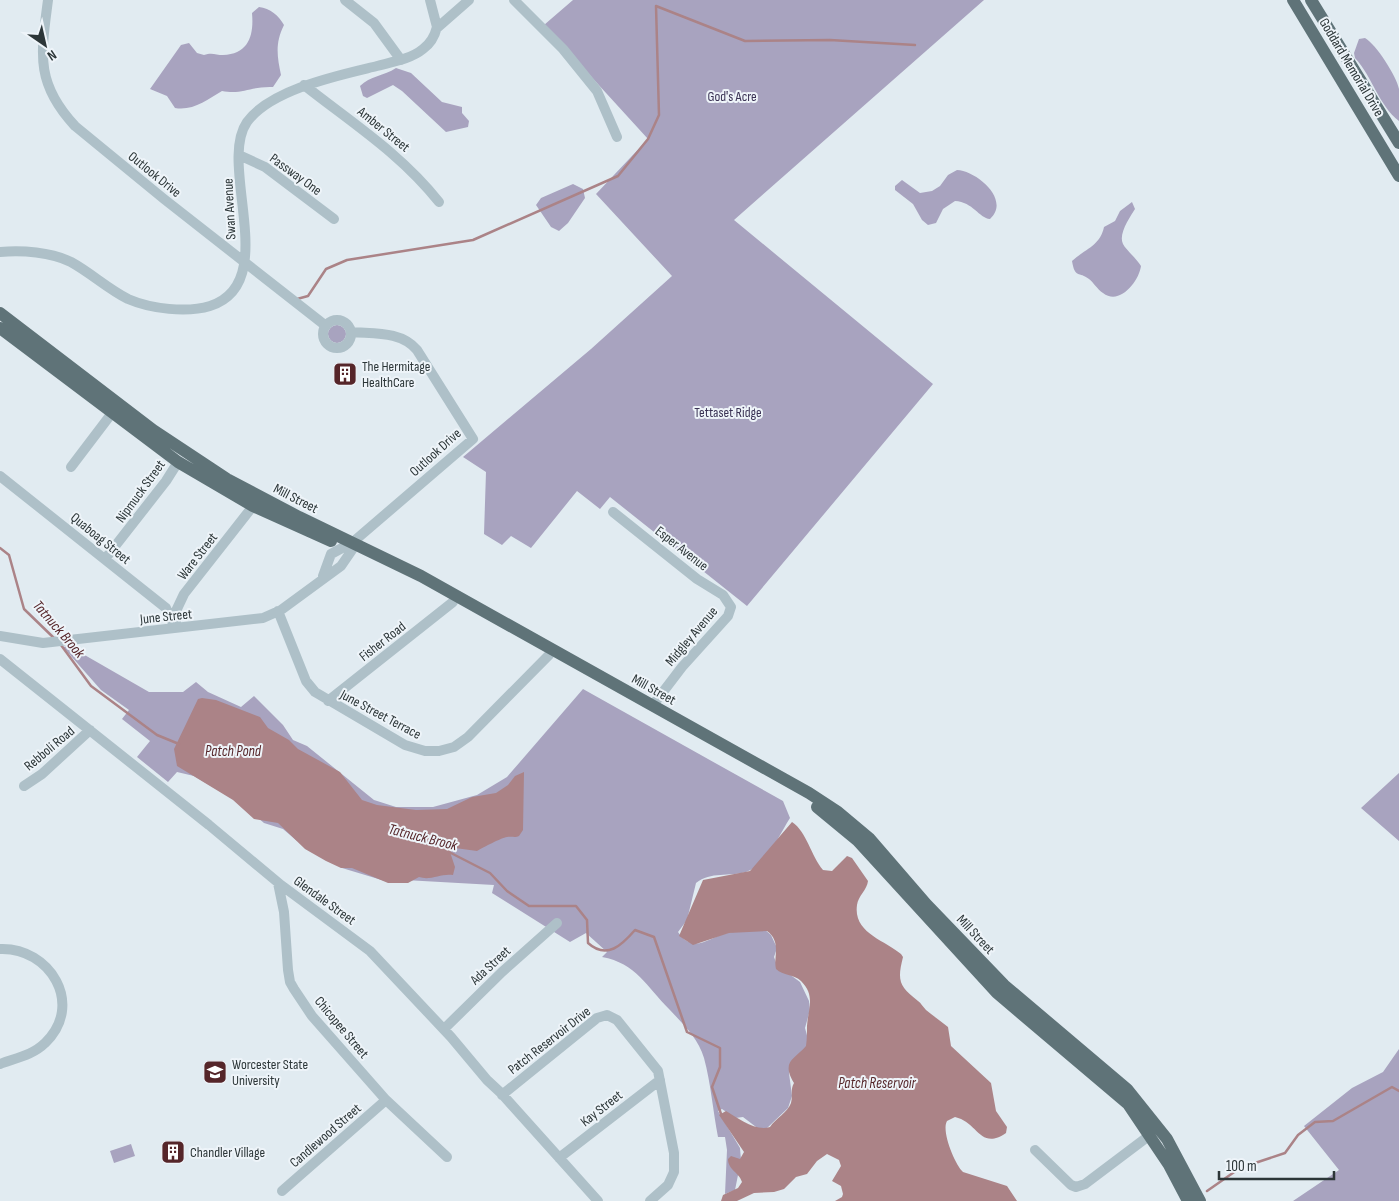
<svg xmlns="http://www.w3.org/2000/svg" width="1399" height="1201" font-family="'Sofia Sans Condensed',sans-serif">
<rect width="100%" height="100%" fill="#e1ebf1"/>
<!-- green -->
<path fill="#a8a3bf" d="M573,0H984L734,220L933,384L747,606L610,497L600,509L577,491L531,548L511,536L502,545L484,534L486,472L463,457L591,349L672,276L596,194L648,139L544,25Z
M259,7C270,8 279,16 284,25C275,43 277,56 281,75L273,87C251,86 243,95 222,91C207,100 193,111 175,108L167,96L150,89L181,45L189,43L197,53L204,55C212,52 216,55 223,55C249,54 254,35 252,13Z
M1365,38C1376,44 1397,77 1399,89C1399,99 1399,111 1399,121C1379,106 1372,76 1355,58L1354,53L1359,39Z
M396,68L411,73L442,102L462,107V113L469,121L468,127L446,132L402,91L393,85L367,98L363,96L360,86C370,76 384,76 396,68Z
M957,170C977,171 1011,200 990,219C979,218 973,202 955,201L943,209L936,223L928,225L922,220L913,204L895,190V186L902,180L920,193L932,191L940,186L948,175Z
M573,184L583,189L585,198L568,223L559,231L551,227L536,205L541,198Z
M1132,202L1135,209C1130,217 1118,234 1123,244C1126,250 1137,259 1141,266C1139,281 1120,306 1103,293C1097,289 1094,283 1089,279C1079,271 1075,279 1072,261C1085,249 1100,246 1104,227L1115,221L1120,211Z
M328 334a9 9 0 1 1 18 0a9 9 0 1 1-18 0Z
M69,646L149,692H183L196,682L208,692L241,707L254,696L283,725L293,740L307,746L374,800L396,807H433L477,795L507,777L583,689L783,801L790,818C779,835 767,865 746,872C729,877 711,871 696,883L687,920L678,932C694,955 709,937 727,933C739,930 751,930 763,928L771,935L777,948L774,957L777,965L800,982L809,1001L810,1010L805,1028L809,1043L789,1073L792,1096L788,1108L766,1129L760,1130L743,1117L735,1118L722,1109L718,1111L740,1148L741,1160L735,1190L725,1194L727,1150L725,1137H718C713,1112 711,1084 704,1058C698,1038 683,1024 669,1009C647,987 636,963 602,957L607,952L586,933L570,942L492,893L494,885L387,879L385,881L342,868L296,840L283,829L264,823L243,805L194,776L177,772L168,782L137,757L150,741L122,719L129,710L101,690L63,647Z
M1399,773V841L1361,808Z
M1399,1049V1201H1293L1339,1170L1304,1126L1352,1088L1383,1072Z
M131,1144L135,1156L114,1163L110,1151Z"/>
<!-- water -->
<path fill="#ab8387" d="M202,698L216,700L260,717L268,728L289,740L298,749L340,772L362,800L377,805L416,810L447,809L472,797L496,793L508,785L515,776L524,772L523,830L519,836C515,838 512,836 507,837C501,838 484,847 477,851L455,848L450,852L455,867L453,875C441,873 431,881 419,877L408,883H388L352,868H341L326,861L305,849L278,823L254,819L233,800L177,766L174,749L198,699Z
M792,822C807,832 811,856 823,870L832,871L847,856L852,858L868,881C867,890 858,896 857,905C853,933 885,940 901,954L903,957C897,981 899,986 918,1001C921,1003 923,1007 926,1010C933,1016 941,1021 948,1027L951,1046L991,1083L996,1111L1007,1127L1006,1133C980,1151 978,1122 955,1117L947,1121C941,1131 955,1165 963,1172L1007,1186L1017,1201H835L842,1197L843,1194L841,1186L832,1181L841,1166L839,1160L827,1154L817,1161L807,1174L796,1177L784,1189L774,1192L754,1193L737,1201H721L723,1195L738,1188L742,1182C739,1172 728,1170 728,1159L731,1156L740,1159L744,1152L719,1115L726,1111C738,1118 756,1132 770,1127C775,1119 788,1112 791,1103C793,1096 790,1090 794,1083C781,1061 794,1060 806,1046C807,1039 807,1032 807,1026C808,1009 816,996 801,981C794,974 783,976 776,969C773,957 782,942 767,931L729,933L693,945L679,936L703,880L750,871Z"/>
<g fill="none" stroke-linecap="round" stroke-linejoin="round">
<!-- stream -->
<path stroke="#ab8387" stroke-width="2.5" d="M297,299L308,296L326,269L347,260L473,240L618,176L648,139L659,115L656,6L745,41L830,40L915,45
M0,548L9,555L24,609L55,639
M61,645L91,686L157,735L179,744
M449,852L490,873L507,891L529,906H576L587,920L588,943C607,960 622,945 635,930L654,937L687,1032L720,1048V1067L712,1087L721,1114
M1207,1191L1240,1168L1285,1153L1298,1135L1315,1122L1333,1121L1392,1087L1399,1091"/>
<!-- minor -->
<path stroke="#aec0c8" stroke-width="10" d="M48,0C41,54 35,83 75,126L164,199L326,326
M345,0L374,23L401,60
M514,0L563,49L597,91L617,137
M437,28L469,0
M304,85C352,123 400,153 439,202
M239,155L265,167L334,219
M0,252C22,250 51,252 71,262C91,273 108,289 128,299C151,309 187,313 210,306C282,283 217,165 247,122C271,89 340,75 377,66C392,62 411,59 423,49C430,44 435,35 437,27L430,0
M323 334a14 14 0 1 1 28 0a14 14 0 1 1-28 0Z
M71,467L112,413
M0,476L166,608L175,628
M613,512L697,579L723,595L731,607L728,616L682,667L653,705
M105,559L166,481L178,462
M323,576L331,554L353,542L473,439L417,350C401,331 374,334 352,332
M278,611L306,681L315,692L405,745L425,751H439L454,747L468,737L549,655
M176,625V611L184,594L253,506
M0,636L43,643L263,618L281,610L341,566L352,550L353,542
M0,659L209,825L281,885L370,951L451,1037L487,1080L501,1093L598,1201
M328,701L453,602
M24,786L42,774L90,730
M278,883L284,912L288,970L290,982L294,989L312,1016L386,1100L447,1157
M0,949C50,947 85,1005 45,1043C33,1055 16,1058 0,1064
M444,1029L502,972L557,923
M502,1095L597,1018L607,1015L617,1020L658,1071L674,1153V1172L668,1185L650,1201
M1035,1150L1071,1185L1076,1187L1085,1184L1150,1135
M559,1158L660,1080
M282,1191L386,1100"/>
<!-- major -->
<path stroke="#5f7378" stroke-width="12" d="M1293,0L1399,176
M1311,0L1399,143
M0,313L153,430L227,479L299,517L421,576L809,793L838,812L869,838L926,904L1004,985L1127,1089L1167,1139L1200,1201
M0,328L178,462L253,506L331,541
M817,807L857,840L997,993L1128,1104L1169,1165L1188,1201"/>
</g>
<!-- icons -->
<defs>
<g id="building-square" transform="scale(1.25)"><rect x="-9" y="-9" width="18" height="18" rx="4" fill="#552529" stroke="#eef4f9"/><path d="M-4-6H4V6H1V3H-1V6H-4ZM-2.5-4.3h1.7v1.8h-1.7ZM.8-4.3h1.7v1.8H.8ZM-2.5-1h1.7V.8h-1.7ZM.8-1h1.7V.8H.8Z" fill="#fff"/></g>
<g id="university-square" transform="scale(1.25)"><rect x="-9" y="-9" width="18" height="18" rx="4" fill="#552529" stroke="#eef4f9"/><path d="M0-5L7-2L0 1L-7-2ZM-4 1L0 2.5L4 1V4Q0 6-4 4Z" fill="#fff"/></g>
</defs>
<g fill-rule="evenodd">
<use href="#building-square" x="345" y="374"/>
<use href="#university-square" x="215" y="1072"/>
<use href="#building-square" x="173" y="1152"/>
</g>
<g text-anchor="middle" stroke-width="4" stroke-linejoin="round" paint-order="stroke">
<!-- street labels -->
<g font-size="14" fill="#2c3638" stroke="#eef4f9">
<text transform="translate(1352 67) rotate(59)" y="5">Goddard Memorial Drive</text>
<text transform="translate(384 129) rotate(39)" y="5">Amber Street</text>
<text transform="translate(155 174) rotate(39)" y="5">Outlook Drive</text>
<text transform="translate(296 174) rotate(36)" y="5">Passway One</text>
<text transform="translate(229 209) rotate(-93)" y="5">Swan Avenue</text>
<text transform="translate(435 452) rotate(-42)" y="5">Outlook Drive</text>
<text transform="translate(140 491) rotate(-54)" y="5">Nipmuck Street</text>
<text transform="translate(296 498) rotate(27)" y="5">Mill Street</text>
<text transform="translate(101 538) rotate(39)" y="5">Quaboag Street</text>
<text transform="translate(682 548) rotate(38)" y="5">Esper Avenue</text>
<text transform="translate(197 556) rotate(-52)" y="5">Ware Street</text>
<text transform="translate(166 616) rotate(-6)" y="5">June Street</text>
<text transform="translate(691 636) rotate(-50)" y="5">Midgley Avenue</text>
<text transform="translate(382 641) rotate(-38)" y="5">Fisher Road</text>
<text transform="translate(654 689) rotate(29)" y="5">Mill Street</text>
<text transform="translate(381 714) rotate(28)" y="5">June Street Terrace</text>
<text transform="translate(49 748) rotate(-40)" y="5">Rebboli Road</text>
<text transform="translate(325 900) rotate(36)" y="5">Glendale Street</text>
<text transform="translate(976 934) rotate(47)" y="5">Mill Street</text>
<text transform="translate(490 965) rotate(-43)" y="5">Ada Street</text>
<text transform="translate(342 1027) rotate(50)" y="5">Chicopee Street</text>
<text transform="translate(549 1040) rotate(-38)" y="5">Patch Reservoir Drive</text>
<text transform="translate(601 1108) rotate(-38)" y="5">Kay Street</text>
<text transform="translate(325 1135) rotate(-41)" y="5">Candlewood Street</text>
</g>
<!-- park labels -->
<g font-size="14" fill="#3a3254" stroke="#eef4f9">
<text x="732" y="101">God's Acre</text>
<text x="728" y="417">Tettaset Ridge</text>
</g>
<!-- poi labels -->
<g font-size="14" fill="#2c3638" stroke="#eef4f9" text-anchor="start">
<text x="362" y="371">The Hermitage<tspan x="362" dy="16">HealthCare</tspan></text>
<text x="232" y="1069">Worcester State<tspan x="232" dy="16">University</tspan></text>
<text x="190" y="1157">Chandler Village</text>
</g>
<!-- water labels -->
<g font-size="15" font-style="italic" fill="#552529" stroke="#eef4f9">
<text transform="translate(59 629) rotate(49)" y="5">Tatnuck Brook</text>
<text x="233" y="756">Patch Pond</text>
<text transform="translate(423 837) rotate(14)" y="5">Tatnuck Brook</text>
<text x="877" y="1088">Patch Reservoir</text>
</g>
</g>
<!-- north arrow -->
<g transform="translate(45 45) rotate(146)" stroke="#eef4f9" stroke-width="4" paint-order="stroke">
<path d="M0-4L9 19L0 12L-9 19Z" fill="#2c3638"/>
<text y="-8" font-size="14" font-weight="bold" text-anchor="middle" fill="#2c3638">N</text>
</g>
<!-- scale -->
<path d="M1219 1171v8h115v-8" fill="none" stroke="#2c3638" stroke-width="2.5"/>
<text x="1226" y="1171" font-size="15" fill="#2c3638" stroke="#eef4f9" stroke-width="4" paint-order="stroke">100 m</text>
</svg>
